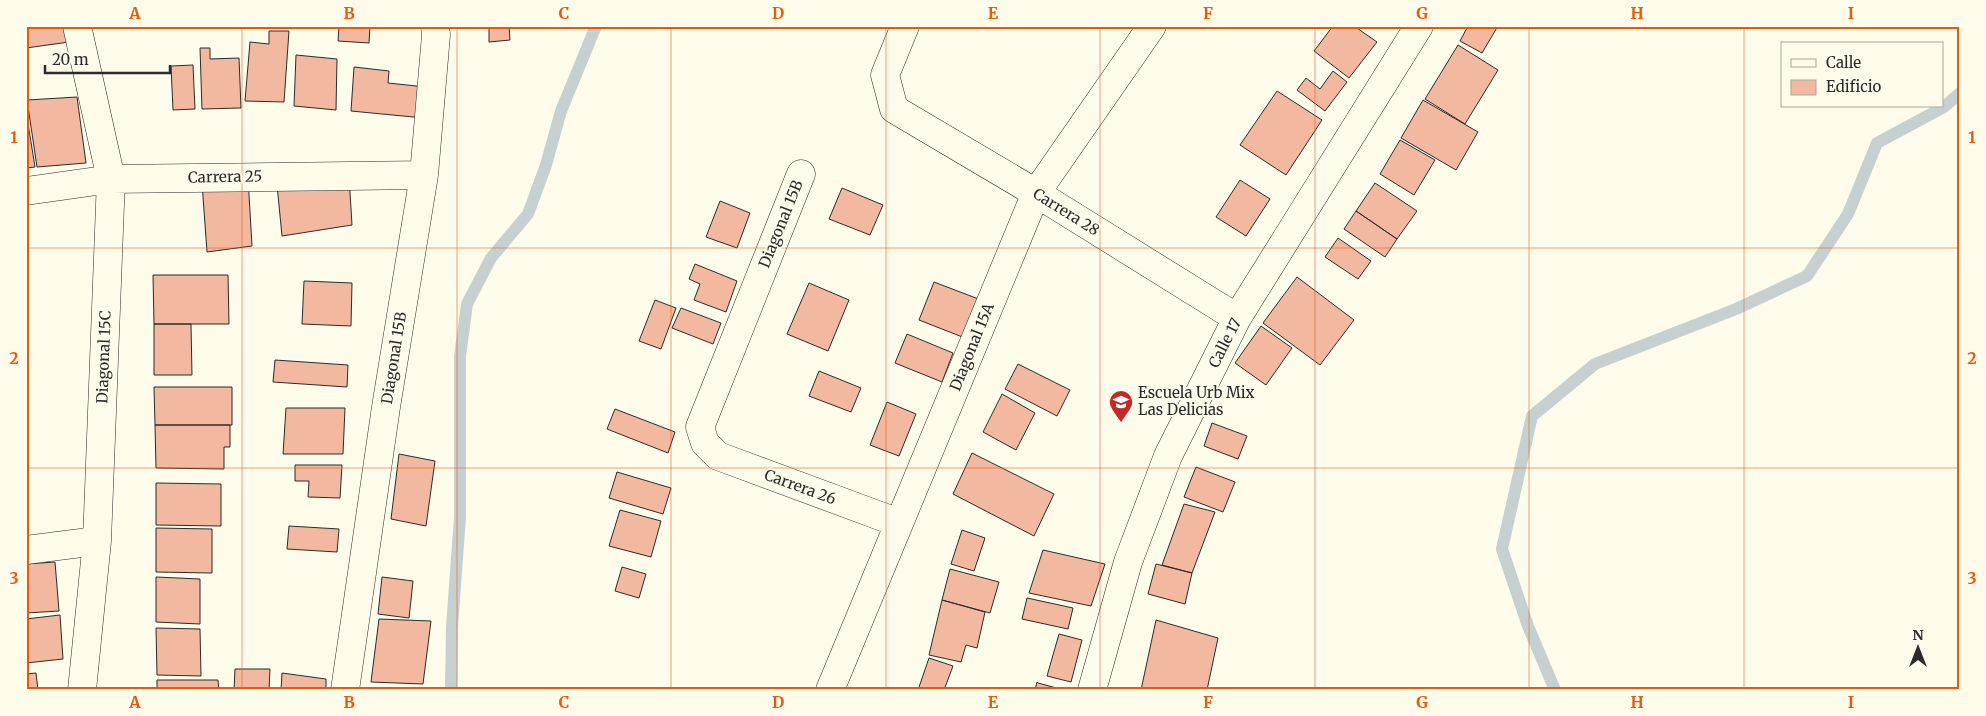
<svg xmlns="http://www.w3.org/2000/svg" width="1986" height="716" font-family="Merriweather,serif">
<rect width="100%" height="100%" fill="#fdfbea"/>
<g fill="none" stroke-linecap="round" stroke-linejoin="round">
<!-- stream -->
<path stroke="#c7d0d0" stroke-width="12" d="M451,690L452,627L460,517V356L467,304L491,258L528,214L546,165L561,111L596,26
M1555,690L1528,626L1502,549L1532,416L1595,364L1736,309L1807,276L1848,214L1877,143L1944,107L1960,93"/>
</g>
<!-- building -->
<path fill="#f2b8a0" stroke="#2b2b2b" d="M26,26H67L69,42L26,48Z
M339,26H370L369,43L338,41Z
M489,26H509L510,40L489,42Z
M1333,26H1354L1377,42L1349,78L1314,51Z
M1468,26H1498L1482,53L1460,41Z
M269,31H289L284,102L245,101L250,42L269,44Z
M1458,45L1498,70L1465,124L1425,99Z
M200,48H210V59L239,58L241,108L202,109Z
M296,55L337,59L336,110L294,106Z
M193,65L195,109L173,110L171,66Z
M354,67L389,71L388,83L426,87L424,118L351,111Z
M1333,71L1347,82L1325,111L1297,90L1306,78L1320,89Z
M1277,91L1322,120L1286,175L1240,145Z
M77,97L86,163L37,167L27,100Z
M1423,100L1478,132L1456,170L1401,138Z
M26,111L35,167L26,168Z
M1400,140L1435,160L1414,195L1380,174Z
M349,176L352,225L282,236L277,185Z
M248,178L252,246L207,252L202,183Z
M1240,180L1270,199L1246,236L1216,217Z
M1375,183L1417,211L1397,239L1356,211Z
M842,188L883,205L870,235L829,219Z
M720,201L750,213L737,248L706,237Z
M1356,211L1397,239L1385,257L1344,229Z
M1338,238L1371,261L1358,279L1325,257Z
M695,264L737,281L726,312L694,300L700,284L689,279Z
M153,275H228L229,324H154Z
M1297,277L1354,320L1320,365L1263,323Z
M304,281L352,283L351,326L302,324Z
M934,282L981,300L965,338L919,320Z
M809,283L849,300L828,351L787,334Z
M655,300L676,308L661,349L639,341Z
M681,308L721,323L713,344L672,328Z
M154,324H191L192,375H154Z
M1261,326L1292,348L1266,385L1235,363Z
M907,334L953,353L942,382L895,363Z
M275,360L348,365L347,387L273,382Z
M1018,364L1070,390L1057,416L1005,389Z
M819,371L861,388L851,412L809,396Z
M154,387H232V425H155Z
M1002,394L1035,413L1016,450L983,432Z
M887,402L916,414L899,456L870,445Z
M286,408H345L343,454H283Z
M615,409L675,432L668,453L607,429Z
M1212,423L1247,436L1238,459L1204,446Z
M155,425H230V447H224V469L156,468Z
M972,453L1054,494L1034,536L953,494Z
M399,454L435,461L426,526L391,519Z
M295,465H342L340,498L308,497L309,481H295Z
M1196,467L1235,482L1223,512L1184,497Z
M617,472L671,488L663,514L609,498Z
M156,483L221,484V526L156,525Z
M1184,504L1215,512L1192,573L1162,565Z
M620,510L661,521L651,557L609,546Z
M289,526L339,529L337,552L287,549Z
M156,528L212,529V573L156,572Z
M962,530L985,538L974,571L951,564Z
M1043,550L1105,564L1091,606L1029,593Z
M55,562L59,611L26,613V564Z
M1156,564L1192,573L1185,604L1148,594Z
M622,567L646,574L639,598L615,591Z
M950,569L999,582L990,613L942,600Z
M156,577L200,579V624L156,622Z
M382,577L413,581L409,618L378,614Z
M1027,598L1073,608L1068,629L1022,619Z
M942,600L985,612L977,648L966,645L961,662L929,655Z
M60,615L63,659L26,663V619Z
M379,619L431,621L423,684L371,682Z
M1156,620L1218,638L1207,690H1141Z
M156,628L200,629L201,676L157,675Z
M1059,634L1082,640L1071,682L1047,676Z
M929,658L953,666L944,690H918Z
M235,669H270L269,690H234Z
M36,673L38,690H26V674Z
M282,673L326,679V690H281Z
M157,680H218L219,690H157Z
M1037,682L1038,683L1064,690H1035Z"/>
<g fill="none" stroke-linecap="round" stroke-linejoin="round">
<!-- minor casing -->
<g stroke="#2b2b2b" stroke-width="29">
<path id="minor" d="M77,26L111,179L97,541L82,690
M905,26L885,75L894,109L1036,193L1237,318
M801,174L700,427L705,443L718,456L899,523
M26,191L111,179L424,175
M26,550L97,541
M345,690L386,407L424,175L436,35L435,26
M830,690L1036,193L1152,26
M1092,690L1128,562L1168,456L1237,318L1419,26"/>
</g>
<!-- minor -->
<use href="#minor" stroke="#fdfbea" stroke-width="28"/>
</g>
<!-- grid -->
<path fill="none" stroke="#e8590c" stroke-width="1" stroke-opacity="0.55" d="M242,26V690M457,26V690M671,26V690M886,26V690M1100,26V690M1315,26V690M1529,26V690M1744,26V690M26,248H1960M26,468H1960"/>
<!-- icons -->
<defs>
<g id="school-pin" transform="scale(1.25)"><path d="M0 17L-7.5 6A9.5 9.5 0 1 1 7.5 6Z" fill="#c62828" stroke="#fdfbea"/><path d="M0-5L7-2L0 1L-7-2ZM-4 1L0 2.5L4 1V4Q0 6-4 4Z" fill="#fff"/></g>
</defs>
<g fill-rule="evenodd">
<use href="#school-pin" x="1121" y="402"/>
</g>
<g text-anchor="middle" stroke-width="4" stroke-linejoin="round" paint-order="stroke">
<!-- street labels -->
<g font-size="15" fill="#2b2b2b" stroke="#fdfbea">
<text transform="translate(225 177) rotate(-1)" y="5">Carrera 25</text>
<text transform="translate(1066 212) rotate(32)" y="5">Carrera 28</text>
<text transform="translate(781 224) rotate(-68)" y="5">Diagonal 15B</text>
<text transform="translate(1225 343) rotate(-63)" y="5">Calle 17</text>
<text transform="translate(972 347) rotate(-68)" y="5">Diagonal 15A</text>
<text transform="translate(104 357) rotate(-88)" y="5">Diagonal 15C</text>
<text transform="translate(394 358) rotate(-81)" y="5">Diagonal 15B</text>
<text transform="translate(800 487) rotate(20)" y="5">Carrera 26</text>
</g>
<!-- poi labels -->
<g font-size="15" fill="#2b2b2b" stroke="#fdfbea" text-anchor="start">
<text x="1138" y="398">Escuela Urb Mix<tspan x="1138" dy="17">Las Delicias</tspan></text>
</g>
</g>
<!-- border -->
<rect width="1986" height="716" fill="none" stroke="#fdfbea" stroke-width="55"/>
<!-- legend -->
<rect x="1781" y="42" width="162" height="65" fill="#fdfbea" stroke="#a9a89e"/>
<rect x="1791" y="59" width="25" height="8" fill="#fdfbea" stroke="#a9a89e"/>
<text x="1826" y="68" font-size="15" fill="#2b2b2b">Calle</text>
<rect x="1791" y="80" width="25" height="15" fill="#f2b8a0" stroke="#a9a89e"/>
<text x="1826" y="92" font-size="15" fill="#2b2b2b">Edificio</text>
<!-- north arrow -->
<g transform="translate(1918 648)" stroke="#fdfbea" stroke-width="4" paint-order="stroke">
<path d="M0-4L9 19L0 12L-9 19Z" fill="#2b2b2b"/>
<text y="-8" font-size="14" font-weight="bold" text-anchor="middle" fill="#2b2b2b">N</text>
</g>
<!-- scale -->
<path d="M45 65v8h125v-8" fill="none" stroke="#2b2b2b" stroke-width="2.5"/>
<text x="52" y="65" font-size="15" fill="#2b2b2b" stroke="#fdfbea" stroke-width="4" paint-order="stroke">20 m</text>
<rect x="28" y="28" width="1930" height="660" fill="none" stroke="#e8590c" stroke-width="2"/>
<g font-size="16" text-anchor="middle" font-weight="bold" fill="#e8590c">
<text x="135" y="19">A</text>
<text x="349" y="19">B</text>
<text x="564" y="19">C</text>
<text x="778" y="19">D</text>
<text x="993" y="19">E</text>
<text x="1208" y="19">F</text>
<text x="1422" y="19">G</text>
<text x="1637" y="19">H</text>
<text x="1851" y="19">I</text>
<text x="14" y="143">1</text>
<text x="1972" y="143">1</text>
<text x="14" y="364">2</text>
<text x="1972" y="364">2</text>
<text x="14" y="584">3</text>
<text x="1972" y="584">3</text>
<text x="135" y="708">A</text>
<text x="349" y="708">B</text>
<text x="564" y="708">C</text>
<text x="778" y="708">D</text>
<text x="993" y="708">E</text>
<text x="1208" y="708">F</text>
<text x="1422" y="708">G</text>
<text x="1637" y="708">H</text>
<text x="1851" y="708">I</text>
</g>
</svg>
